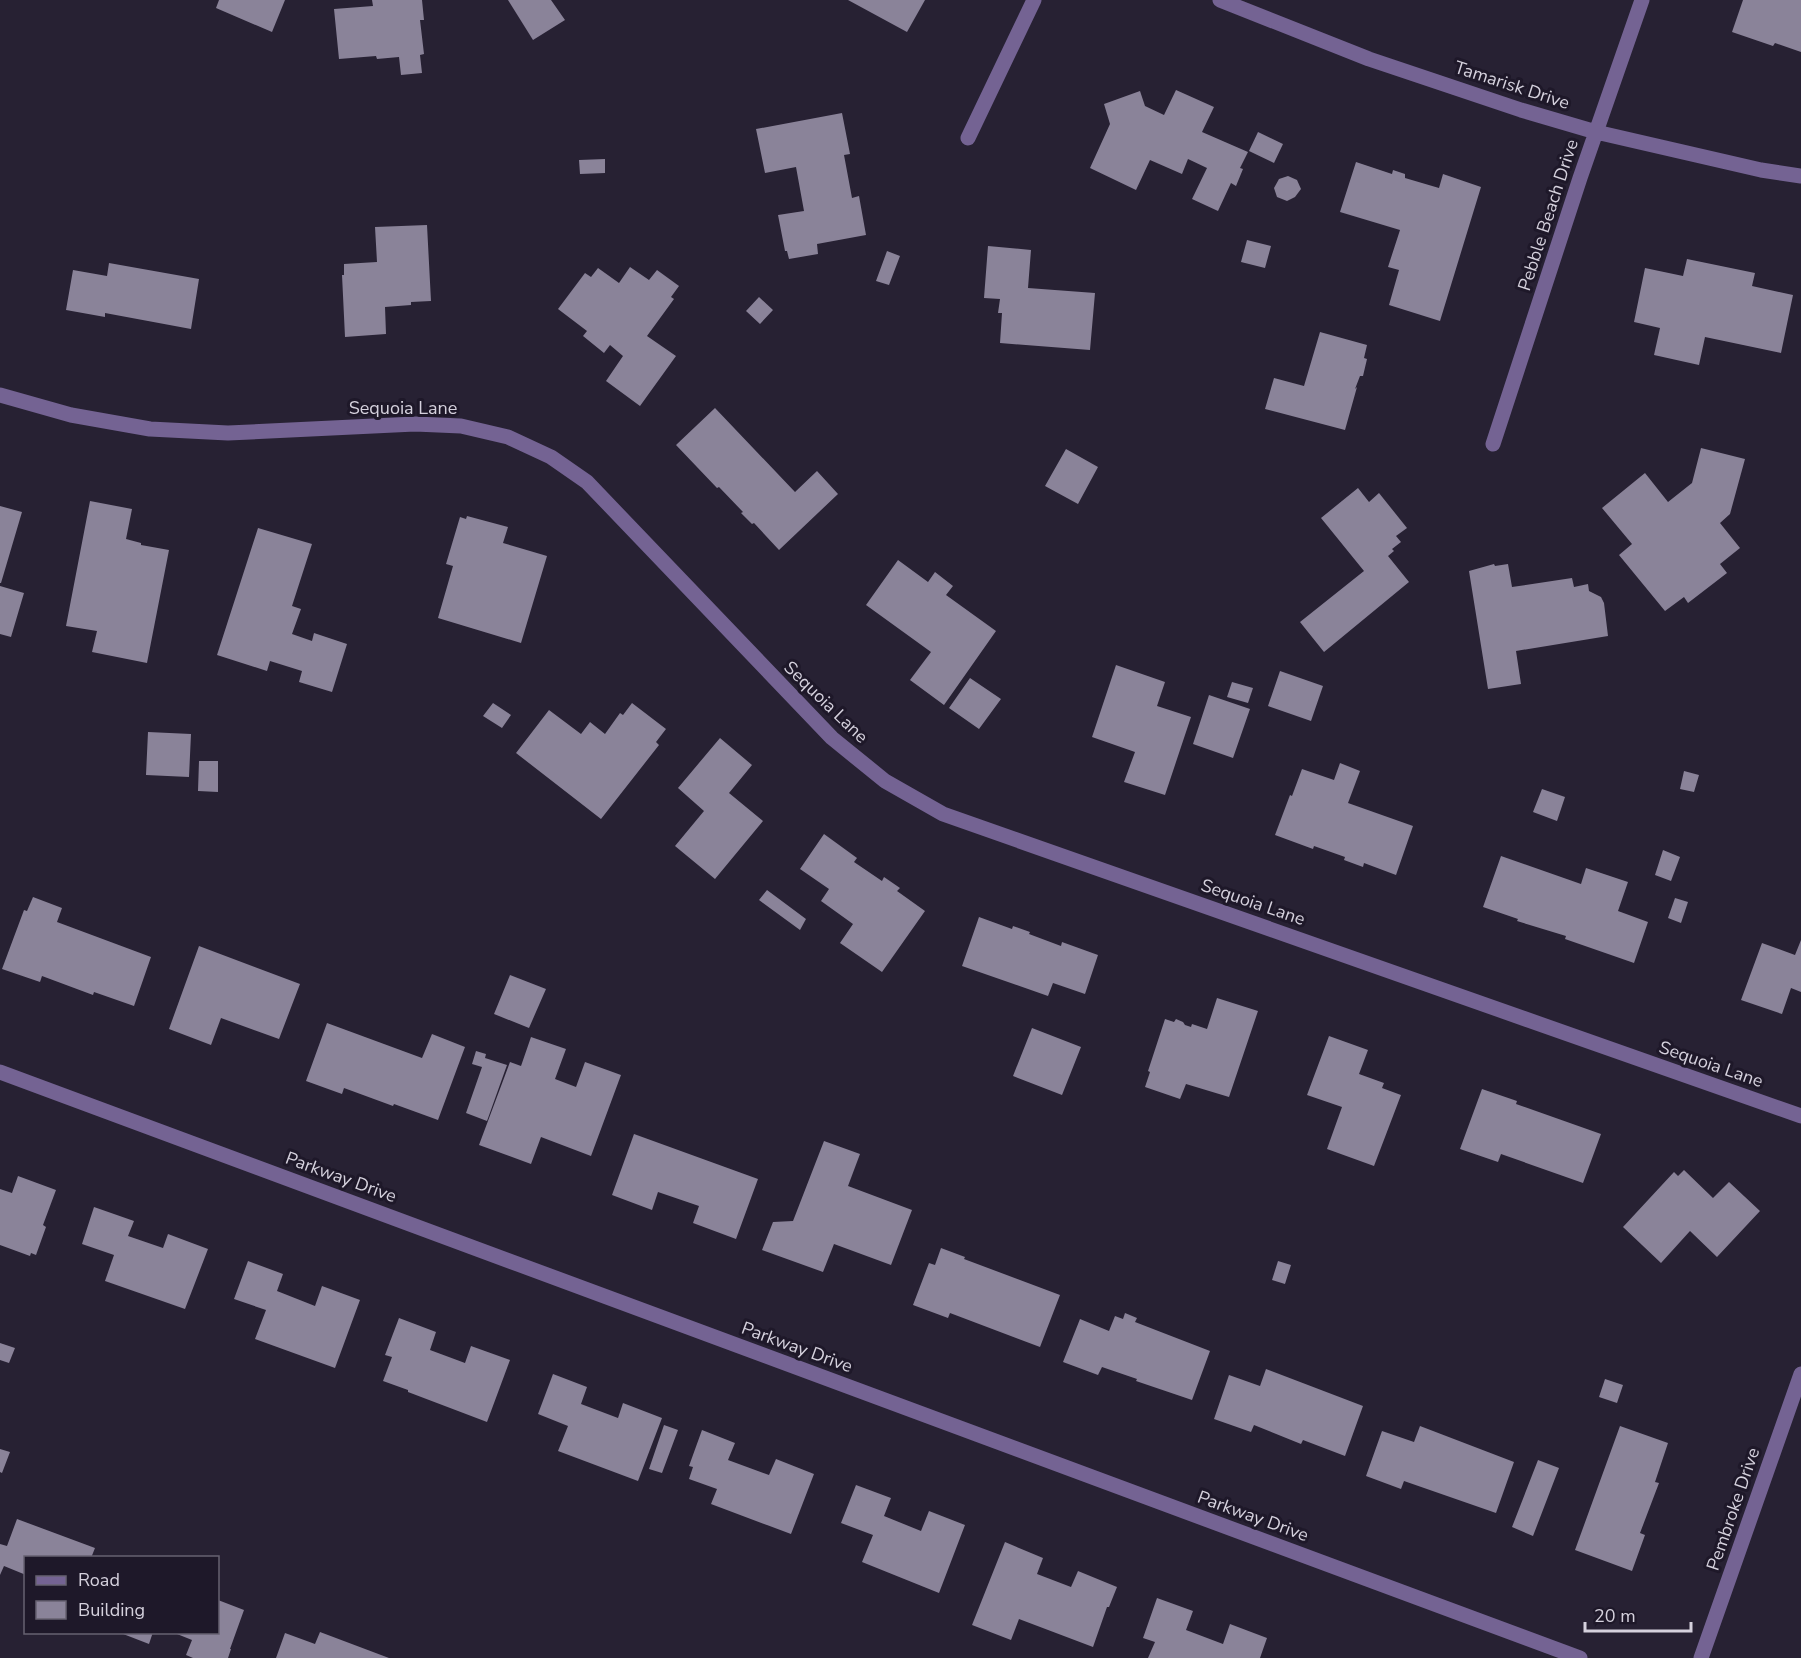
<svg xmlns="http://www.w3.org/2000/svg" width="1801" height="1658" font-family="'Nunito Sans',sans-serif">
<rect width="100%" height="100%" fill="#272133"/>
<!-- building -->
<path fill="#8a8399" d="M219,0H285L272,32L216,8Z
M372,0H422L424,20H420L424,54L420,55L422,73L401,75L399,57L377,59L376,56L339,59L334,9L373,6Z
M508,0H551L565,20L533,40Z
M848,0H925L907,32Z
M1743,0H1801V52L1775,43L1773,46L1732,32Z
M1176,90L1214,107L1202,132L1248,152L1240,168L1243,169L1236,186L1231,183L1218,211L1192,199L1207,168L1188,159L1182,174L1150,160L1136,190L1090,168L1110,124L1104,104L1140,91L1145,106L1164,115Z
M842,113L850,154L844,155L852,198L859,196L866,235L817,244L818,254L789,259L787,251H785L778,215L804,211L796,167L765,173L756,129Z
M1258,132L1283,144L1274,163L1249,151Z
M605,159V173L580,174L579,160Z
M1356,162L1392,174L1393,170L1405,174V178L1439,188L1443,174L1481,187L1440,321L1389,305L1399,270L1388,267L1400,230L1340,212Z
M1288,176L1297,180L1301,189L1295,197L1287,201L1277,197L1274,188L1279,179Z
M427,225L431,301L411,302V305L385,307L386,334L345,337L342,275H344V264L377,262L375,227Z
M1247,240L1271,246L1265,268L1241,262Z
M988,246L1031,250L1028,288L1095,293L1090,350L1000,343L1002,313H998L1000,299L984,298Z
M887,251L900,256L889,285L876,281Z
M1687,259L1755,273L1752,286L1793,295L1781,353L1705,337L1699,365L1654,355L1660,328L1634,322L1645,268L1683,276Z
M109,263L199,279L191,329L105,313V317L66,310L73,270L107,276Z
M630,267L649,280L657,270L679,286L671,297L674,299L647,336L676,356L640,406L606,381L623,356L610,345L604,353L583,336L587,331L558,309L585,273L591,277L598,268L619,283Z
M759,297L773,310L760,324L746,311Z
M1320,332L1367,345L1364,358L1367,359L1363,376H1360L1355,389L1357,387L1345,430L1265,409L1274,378L1304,386Z
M715,408L795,492L817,471L838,494L779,550L754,523L752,524L741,513L743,512L719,487L717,488L676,445Z
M1701,448L1745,459L1730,514L1720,523L1740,548L1720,564L1727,573L1688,603L1684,597L1665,611L1619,555L1632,544L1602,508L1645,473L1668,502L1692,483Z
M1066,449L1098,467L1078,504L1045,486Z
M1358,488L1369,502L1379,493L1407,528L1396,536L1401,542L1392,549L1394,551L1388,556L1409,582L1324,652L1300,622L1364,571L1321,518Z
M90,501L132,509L126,539L141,543V545L169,550L147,663L92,652L97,631L66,626Z
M0,506L22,512L1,583H0Z
M467,516L508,527L503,543L547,556L521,643L438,618L453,566L446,564L460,517L466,519Z
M258,528L312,544L292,606L301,609L292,634L312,641L314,633L347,644L332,692L299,682L302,671L270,661L267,671L217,655Z
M898,560L928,582L935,572L953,586L946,595L996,631L944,705L910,680L931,652L866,605Z
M1494,564L1495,566L1508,564L1512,587L1572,578L1574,587L1588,584L1589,591L1601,597L1604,603L1608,636L1516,651L1521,684L1488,689L1469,571Z
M0,586L24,593L11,637L0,634Z
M1116,665L1165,682L1157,706L1191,717L1165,795L1124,782L1135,752L1092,737Z
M1280,671L1323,686L1311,721L1268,706Z
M970,678L1001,699L979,729L949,708Z
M1232,682L1253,688L1248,703L1227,697Z
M1209,695L1250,709L1233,758L1193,744Z
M493,703L511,715L502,728L483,716Z
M632,703L666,729L656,742L659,745L601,819L516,753L549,710L581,734L590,722L605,734L620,713L623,715Z
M148,732L191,734L189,777L146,775Z
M720,738L752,765L729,793L763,821L715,879L675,846L704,811L678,788Z
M199,761H218V792L198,791Z
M1340,763L1360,771L1348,803L1413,826L1396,875L1364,863L1363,867L1344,860L1345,857L1314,846L1313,849L1275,835L1290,795L1292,796L1302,769L1334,780Z
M1684,771L1699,775L1694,792L1680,789Z
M1542,789L1565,797L1557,821L1533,812Z
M824,834L857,858L854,862L882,881L884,877L900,888L897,891L925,911L882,972L840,943L853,924L821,901L829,889L800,869Z
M1663,850L1680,857L1671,881L1655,875Z
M1501,856L1581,884L1586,868L1628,882L1618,911L1648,922L1634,963L1565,939L1566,936L1517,921L1518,919L1483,907Z
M767,890L806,919L800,930L759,900Z
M33,897L62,908L57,922L151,957L134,1006L94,992L93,995L42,976L40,982L2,969L24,910L27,911Z
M1675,898L1688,902L1681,923L1668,918Z
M979,917L1012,929L1013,926L1030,932L1029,934L1061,946L1062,942L1098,955L1085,994L1053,983L1048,996L962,966Z
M1801,940V992L1791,988L1782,1014L1741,1000L1762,943L1795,955Z
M199,946L300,984L279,1039L221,1018L211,1045L169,1029Z
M510,975L546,989L529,1028L494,1014Z
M1217,998L1258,1011L1229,1097L1186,1084L1180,1099L1145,1087L1150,1072L1148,1071L1165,1019L1174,1022L1176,1019L1183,1022L1185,1025L1191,1027L1192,1024L1207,1029Z
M327,1023L422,1058L432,1034L465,1047L438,1120L394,1104L393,1106L344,1088L342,1094L306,1081Z
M1032,1028L1081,1047L1062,1095L1013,1076Z
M1329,1036L1368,1050L1359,1074L1384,1083L1382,1088L1401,1095L1374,1166L1327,1149L1342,1107L1307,1095Z
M531,1037L566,1049L555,1079L576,1087L585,1062L621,1075L591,1156L541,1137L531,1164L479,1145L510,1062L521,1066Z
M476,1051L486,1054L485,1058L507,1065L487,1121L466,1113L482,1067L472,1064Z
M1482,1089L1517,1101L1516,1104L1601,1134L1583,1183L1501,1154L1498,1162L1460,1149Z
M634,1134L758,1179L736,1239L693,1223L699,1206L658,1192L652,1210L612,1195Z
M824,1141L860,1154L848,1186L912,1210L891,1265L834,1244L823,1272L762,1250L773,1222L793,1221Z
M1684,1170L1713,1198L1729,1182L1760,1211L1717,1257L1690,1231L1661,1263L1623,1227L1674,1172L1678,1176Z
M18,1176L56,1190L43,1225L46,1227L36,1255L31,1253L30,1256L0,1245V1189L12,1193Z
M94,1207L134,1221L128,1236L163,1248L168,1234L208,1249L185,1309L105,1281L114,1255L82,1244Z
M941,1248L965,1257L964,1259L1060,1295L1040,1347L950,1313L948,1318L913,1305L929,1263L935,1265Z
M248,1261L283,1274L277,1291L315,1306L322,1286L360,1300L335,1368L255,1339L266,1310L234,1299Z
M1278,1261L1291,1265L1285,1284L1272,1280Z
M1125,1313L1137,1318L1135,1322L1210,1351L1192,1400L1136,1381L1137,1379L1102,1367L1098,1375L1063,1362L1080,1319L1109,1331L1115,1316L1123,1319Z
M399,1318L436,1332L430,1350L465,1363L471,1346L510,1360L487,1422L408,1392V1390L383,1381L392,1357L385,1355Z
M0,1343L15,1348L9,1363L0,1360Z
M1266,1369L1363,1406L1345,1456L1303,1440L1301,1444L1254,1425L1251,1432L1214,1419L1229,1375L1260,1386Z
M553,1374L587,1387L581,1404L618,1418L623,1403L662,1418L638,1481L558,1451L568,1426L538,1414Z
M1605,1379L1623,1385L1617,1403L1599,1397Z
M664,1425L678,1430L662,1473L649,1469Z
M1420,1426L1514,1462L1496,1513L1404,1481L1401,1489L1366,1476L1382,1431L1414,1442Z
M1620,1426L1668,1443L1655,1482L1659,1483L1640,1533L1645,1535L1632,1571L1575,1550Z
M702,1430L735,1443L728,1460L769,1475L776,1459L814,1474L791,1534L711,1504L717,1489L689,1479L693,1467L689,1466Z
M0,1449L10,1452L2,1473L0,1472Z
M1538,1460L1559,1468L1533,1536L1512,1527Z
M856,1485L891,1498L884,1516L921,1531L929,1511L965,1525L939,1593L862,1562L873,1535L841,1523Z
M17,1519L95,1548L91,1558H26V1575L4,1566L0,1575V1544L7,1546Z
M1005,1542L1043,1558L1037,1574L1071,1587L1078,1571L1117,1587L1109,1607H1107L1093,1647L1019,1619L1011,1640L972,1625Z
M1157,1598L1193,1611L1186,1630L1223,1644L1230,1624L1267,1638L1260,1658H1148L1155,1642L1143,1638Z
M218,1600L244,1610L230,1649H231L228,1658H193L186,1655L192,1640L172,1632H218Z
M118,1632H153L149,1644Z
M320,1632L389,1658H276L285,1633L315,1644Z"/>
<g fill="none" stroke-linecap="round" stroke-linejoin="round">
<!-- minor -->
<path stroke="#746393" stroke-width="15" d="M1220,0L1369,59L1521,110L1596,132L1761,170L1801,176
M968,138L1034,0
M0,395L71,415L150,429L228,433L415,424L461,426L508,437L551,457L587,482L832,738L885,781L943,814L1801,1116
M1493,444L1580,178L1642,0
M0,1072L1580,1658
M1701,1658L1801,1374"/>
</g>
<g text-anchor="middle" stroke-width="6" stroke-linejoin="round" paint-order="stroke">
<!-- street labels -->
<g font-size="18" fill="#d5d1dd" stroke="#1e1829">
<text transform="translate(1512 85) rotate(18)" y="6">Tamarisk Drive</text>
<text transform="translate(1548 215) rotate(-72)" y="6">Pebble Beach Drive</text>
<text x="403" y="414">Sequoia Lane</text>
<text transform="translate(826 702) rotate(44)" y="6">Sequoia Lane</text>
<text transform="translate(1253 902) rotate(19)" y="6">Sequoia Lane</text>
<text transform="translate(1711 1064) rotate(19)" y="6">Sequoia Lane</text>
<text transform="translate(341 1177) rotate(20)" y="6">Parkway Drive</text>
<text transform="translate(797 1347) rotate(20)" y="6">Parkway Drive</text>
<text transform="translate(1733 1509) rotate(-71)" y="6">Pembroke Drive</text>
<text transform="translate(1253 1516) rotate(20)" y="6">Parkway Drive</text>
</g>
</g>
<!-- legend -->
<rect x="24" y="1556" width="195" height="78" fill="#1e1829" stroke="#676271" stroke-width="1.5"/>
<rect x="36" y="1576" width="30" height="9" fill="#746393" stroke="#676271" stroke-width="1.5"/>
<text x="78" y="1586" font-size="18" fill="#d5d1dd">Road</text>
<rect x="36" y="1601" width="30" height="18" fill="#8a8399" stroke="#676271" stroke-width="1.5"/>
<text x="78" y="1616" font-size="18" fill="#d5d1dd">Building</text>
<!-- scale -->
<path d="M1585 1622v9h106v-9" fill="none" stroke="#d5d1dd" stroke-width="3"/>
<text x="1594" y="1622" font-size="18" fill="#d5d1dd" stroke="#1e1829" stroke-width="4.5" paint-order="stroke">20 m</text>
</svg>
